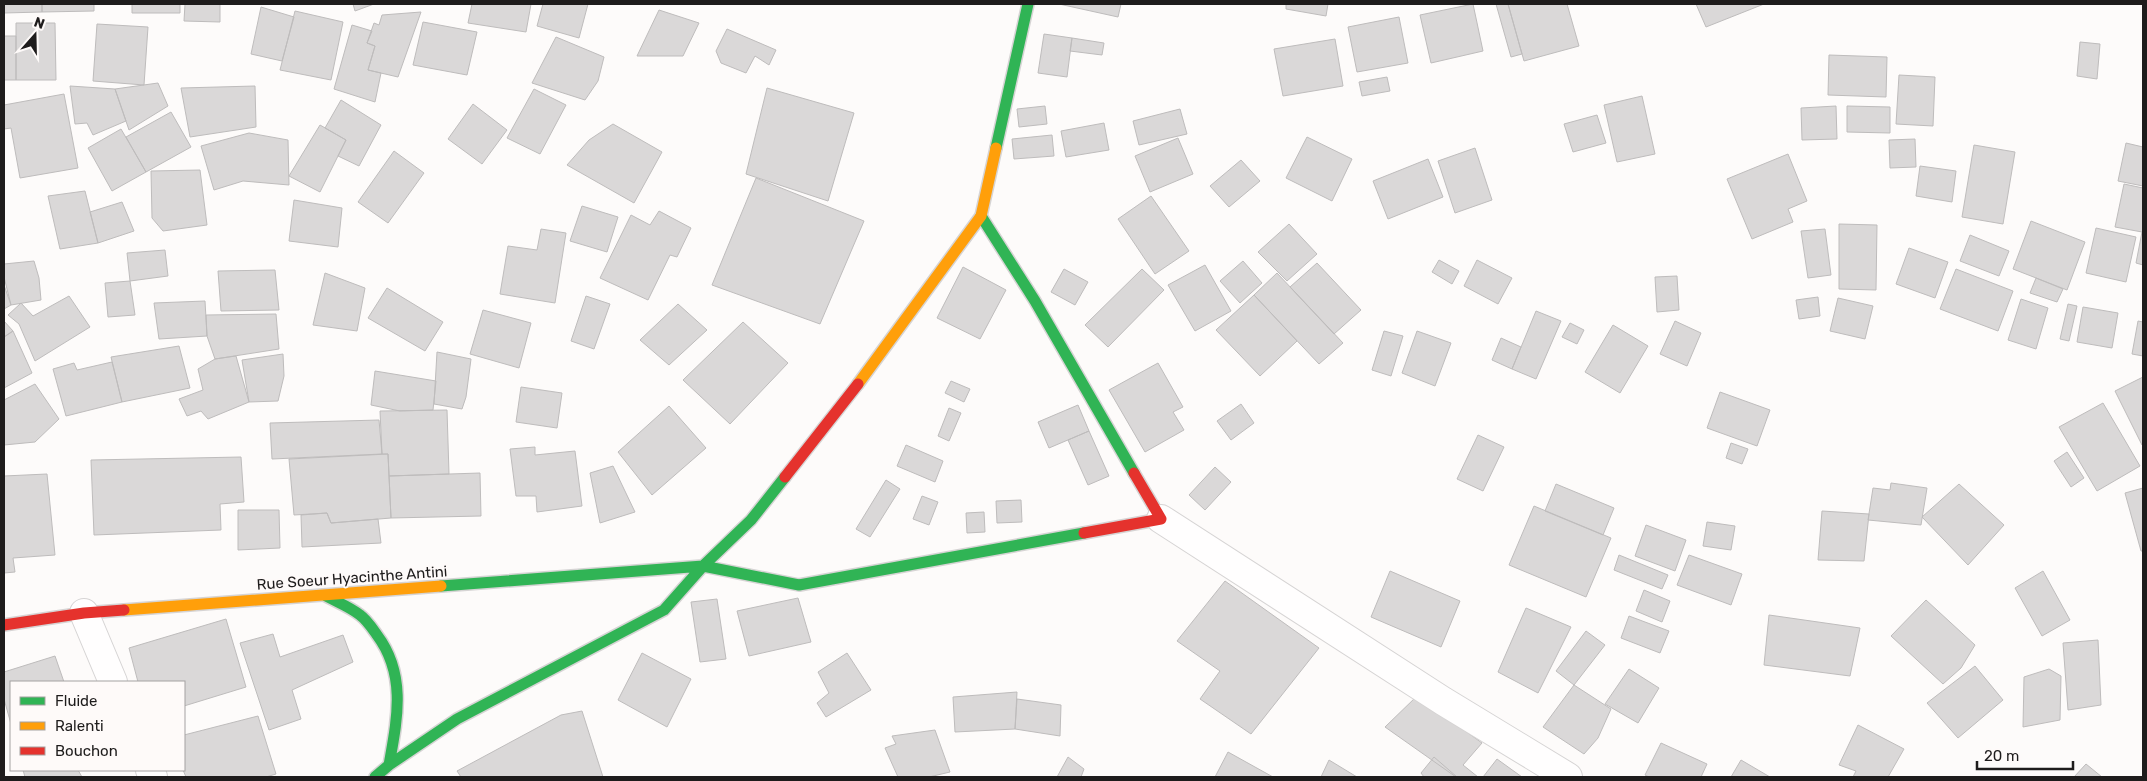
<svg xmlns="http://www.w3.org/2000/svg" width="2147" height="781" font-family="Rubik,sans-serif">
<rect width="100%" height="100%" fill="#fdfbfa"/>
<!-- building -->
<path fill="#dad8d8" stroke="#bebcbc" d="M4,4H42V12L4,13Z
M42,4H94V11L42,12Z
M132,4H180V13H132Z
M185,4H220V22L184,21Z
M353,4H374L355,11Z
M472,4H531L526,32L468,23Z
M543,4H588L579,38L537,26Z
M1059,4H1121L1118,17Z
M1286,4H1328L1326,16L1286,9Z
M1473,4L1483,51L1431,63L1420,15Z
M1496,4H1508L1522,54L1511,57Z
M1508,4H1567L1579,46L1524,61Z
M1696,4H1764L1706,27Z
M261,7L294,17L282,61L251,54Z
M659,10L699,23L683,56H637Z
M295,11L343,22L331,80L280,70Z
M421,12L398,77L368,70L375,46L367,43L374,23L379,25L382,15Z
M1399,17L1408,63L1357,72L1348,27Z
M423,22L477,32L467,75L413,65Z
M16,23H55L56,80H16Z
M97,24L148,27L144,85L93,81Z
M352,25L372,31L367,43L375,46L368,70L381,73L375,102L334,89Z
M727,29L776,50L769,65L755,56L746,73L721,63L716,51Z
M1044,34L1072,38L1067,77L1038,73Z
M4,36H16V80H4Z
M556,37L604,57L598,81L585,100L532,83Z
M1072,38L1104,43L1102,55L1070,51Z
M1335,39L1343,86L1283,96L1274,49Z
M2080,42L2100,44L2097,79L2077,76Z
M1829,55L1887,57L1886,97L1828,95Z
M1899,75L1935,77L1933,126L1896,124Z
M1387,77L1390,91L1362,96L1359,82Z
M158,83L168,106L129,130L115,89Z
M70,86L115,89L126,121L93,135L87,123L75,124Z
M255,86L256,127L190,137L181,88Z
M767,88L854,113L828,201L746,174Z
M534,89L566,105L540,154L507,138Z
M64,94L78,168L20,178L11,128L4,129V105Z
M1642,96L1655,154L1617,162L1604,105Z
M341,100L381,125L359,166L338,156L346,140L325,128Z
M473,104L507,130L482,164L448,139Z
M1045,106L1047,124L1019,127L1017,109Z
M1836,106L1837,139L1802,140L1801,108Z
M1847,106L1890,107V133L1847,132Z
M1180,109L1187,134L1139,145L1133,121Z
M171,112L191,147L146,172L126,137Z
M1597,115L1606,143L1573,152L1564,124Z
M1104,123L1109,150L1066,157L1061,131Z
M613,124L662,152L634,203L567,165L589,140Z
M320,125L346,140L320,192L289,176Z
M121,129L146,172L112,191L88,148Z
M249,133L288,140L289,185L243,181L214,190L201,146Z
M1052,135L1054,156L1014,159L1012,139Z
M1307,137L1352,159L1332,201L1286,178Z
M1178,138L1193,174L1150,192L1135,156Z
M1915,139L1916,167L1890,168L1889,140Z
M2126,143L2143,147V186L2118,181Z
M1974,145L2015,152L2003,224L1962,217Z
M1475,148L1492,200L1455,213L1438,161Z
M394,151L424,173L388,223L358,202Z
M1788,154L1807,201L1788,209L1793,222L1752,239L1727,179Z
M1428,159L1443,197L1388,219L1373,181Z
M1241,160L1260,181L1229,207L1210,186Z
M1920,166L1956,171L1952,202L1916,196Z
M200,170L207,225L163,231L152,218L151,171Z
M756,178L864,221L820,324L712,285Z
M2124,184L2143,188V265L2136,263L2142,232L2115,227Z
M85,191L98,243L60,249L48,196Z
M1151,196L1189,251L1155,274L1118,219Z
M294,200L342,208L338,247L289,241Z
M122,202L134,231L98,243L90,212Z
M582,206L618,217L607,252L570,241Z
M659,211L691,228L677,257L670,255L648,300L600,278L631,215L650,225Z
M2031,221L2085,242L2067,290L2013,269Z
M1289,224L1317,254L1287,281L1258,252Z
M1839,224L1877,225L1876,290L1839,289Z
M2096,228L2136,237L2126,282L2086,273Z
M541,229L566,233L555,303L500,294L508,246L537,250Z
M1825,229L1831,275L1808,278L1801,231Z
M1970,235L2009,251L1999,276L1960,261Z
M1909,248L1948,262L1935,298L1896,284Z
M165,250L168,276L130,281L127,253Z
M1439,260L1459,271L1452,284L1432,272Z
M1477,260L1512,278L1498,304L1464,286Z
M34,261L39,278L41,300L11,305L4,277V264Z
M1243,261L1262,283L1240,303L1220,281Z
M1317,263L1361,310L1334,334L1290,287Z
M1205,265L1231,311L1195,331L1168,285Z
M963,267L1006,290L980,339L937,318Z
M1064,269L1088,282L1075,305L1051,292Z
M1142,269L1164,290L1108,347L1085,325Z
M1956,269L2013,291L1998,331L1940,309Z
M275,270L279,310L221,311L218,271Z
M325,273L365,288L357,331L313,325Z
M1277,273L1343,343L1319,364L1254,295Z
M1677,276L1679,310L1657,312L1655,277Z
M2036,278L2063,289L2057,302L2030,293Z
M130,281L135,315L108,317L105,283Z
M4,285L11,305L4,309Z
M387,288L443,322L425,351L368,318Z
M1254,295L1297,341L1260,376L1216,330Z
M69,296L90,327L35,361L19,324L8,315L21,303L33,316Z
M586,296L610,304L594,349L571,341Z
M1818,297L1820,316L1799,319L1796,300Z
M1838,298L1873,306L1865,339L1830,331Z
M2021,299L2048,308L2036,349L2008,340Z
M205,301L207,336L159,339L154,303Z
M678,304L707,330L669,365L640,340Z
M2068,304L2077,306L2069,341L2060,339Z
M2083,307L2118,313L2112,348L2077,342Z
M483,310L531,323L519,368L470,354Z
M1536,311L1561,321L1536,379L1512,369Z
M276,314L279,349L215,359L207,336L206,315Z
M4,321L13,331L4,337Z
M1675,321L1701,333L1687,366L1660,354Z
M2138,321L2143,322V356L2132,354Z
M743,322L788,363L730,424L683,380Z
M1570,323L1584,330L1577,344L1562,337Z
M1613,325L1648,346L1620,393L1585,372Z
M13,331L32,373L4,388V337Z
M1384,331L1403,336L1391,376L1372,370Z
M1417,331L1451,343L1435,386L1402,373Z
M1501,338L1521,347L1512,369L1492,360Z
M179,346L190,388L122,402L111,357Z
M437,352L471,359L466,397L462,409L434,404Z
M283,354L284,376L278,401L249,402L242,360Z
M236,356L249,402L208,419L201,411L187,416L179,399L203,390L198,369L215,359Z
M112,362L122,402L66,416L53,369L74,363L77,370Z
M1158,363L1183,407L1173,412L1184,430L1145,452L1109,390Z
M375,371L436,381L433,410L400,411L371,405Z
M2143,377V444L2142,445L2115,391Z
M951,381L970,389L964,402L945,393Z
M35,384L59,419L35,442L4,445V400Z
M521,387L562,393L557,428L516,422Z
M1720,392L1770,410L1757,446L1707,428Z
M2103,403L2140,466L2097,491L2059,427Z
M1241,404L1254,423L1231,440L1217,421Z
M1078,405L1089,431L1049,448L1038,422Z
M669,406L706,448L652,495L618,452Z
M949,408L961,413L949,441L938,436Z
M447,410L449,474L389,476L388,454H382L380,411Z
M379,420L382,454L272,459L270,423Z
M1089,431L1109,476L1088,485L1068,440Z
M1478,435L1504,447L1483,491L1457,479Z
M1731,443L1748,449L1742,464L1726,458Z
M906,445L943,461L935,482L897,466Z
M535,447V455L575,451L582,506L537,512L536,496H516L510,449Z
M2067,452L2084,478L2071,487L2054,461Z
M388,454L391,518L331,523L327,513L294,515L289,459Z
M241,457L244,502L220,504L221,530L94,535L91,460Z
M613,466L635,512L600,523L590,473Z
M1215,467L1231,482L1205,510L1189,495Z
M480,473L481,516L391,518L389,476Z
M47,474L55,555L13,558L15,572L4,573V476Z
M886,480L900,489L870,537L856,529Z
M1891,483L1927,488L1921,525L1868,520L1873,488L1890,490Z
M1556,484L1614,508L1603,535L1545,511Z
M1959,484L2004,525L1968,565L1922,517Z
M2143,488V551H2141L2125,493Z
M922,496L938,502L929,525L913,519Z
M1021,500L1022,522L997,523L996,501Z
M1534,506L1611,538L1586,597L1509,565Z
M238,510H279L280,548L238,550Z
M1822,511L1869,514L1864,561L1818,560Z
M984,512L985,532L967,533L966,513Z
M327,513L331,523L378,519L381,543L302,547L301,515Z
M1707,522L1735,526L1731,550L1703,546Z
M1646,525L1686,540L1675,571L1635,556Z
M1619,555L1668,575L1662,589L1614,570Z
M1689,555L1742,574L1731,605L1677,585Z
M1390,571L1460,601L1441,647L1371,617Z
M2043,571L2070,620L2042,636L2015,588Z
M1225,581L1319,648L1251,734L1200,699L1220,671L1177,641Z
M1644,590L1670,601L1662,622L1636,611Z
M798,598L811,642L749,656L737,611Z
M717,599L726,659L700,662L691,602Z
M1926,600L1975,645L1961,668L1943,684L1891,636Z
M1526,608L1571,627L1538,693L1498,672Z
M1769,615L1860,628L1850,676L1764,665Z
M1629,616L1669,631L1660,653L1621,638Z
M226,619L246,687L184,706V682H138L129,648Z
M1586,631L1605,645L1574,685L1556,671Z
M273,634L280,657L343,635L353,662L292,690L301,719L269,730L240,643Z
M2098,640L2101,705L2068,710L2063,643Z
M642,653L691,679L667,727L618,700Z
M847,653L871,690L826,717L817,703L829,693L818,672Z
M55,656L64,682H11V724L4,699V672Z
M1975,666L2003,700L1958,738L1927,703Z
M1629,669L1659,688L1638,723L1605,704Z
M2049,669L2061,676L2060,720L2023,727L2024,677Z
M1574,685L1611,709L1598,738L1584,754L1543,727Z
M1017,692L1015,729L955,732L953,697Z
M1417,696L1482,743L1463,765L1478,777H1456L1385,727Z
M1017,699L1061,705L1060,736L1015,729Z
M582,711L603,777H461L457,771L561,715Z
M258,716L276,774L266,777H186L183,770L184,735Z
M1858,725L1904,749L1888,777H1853L1856,771L1839,765Z
M935,730L950,772L929,777H898L885,748L896,744L892,736Z
M1661,743L1707,764L1701,777H1649L1645,775Z
M1228,752L1273,777H1215Z
M1068,757L1084,769L1081,777H1057Z
M1434,757L1457,777H1424L1421,773Z
M1497,759L1522,777H1483Z
M1329,760L1357,777H1321Z
M1741,760L1770,777H1731Z
M2086,764L2102,777H2074Z
M23,770H78L82,777H25Z"/>
<g fill="none" stroke-linecap="round" stroke-linejoin="round">
<!-- street casing -->
<g stroke="#d6d4d4" stroke-width="30">
<path id="street" d="M1161,519L1443,701L1568,777
M84,613L113,682
M150,770L153,777"/>
</g>
<!-- fast casing -->
<g stroke="#d6d4d4" stroke-width="14">
<path id="fast" d="M996,148L1028,4
M981,216L1035,301L1134,473
M441,586L703,566L799,585L1084,533
M326,596C337,602 350,607 360,615C367,620 372,628 377,635C407,675 397,720 389,765
M375,777L389,765L457,719L664,610L703,566L751,520L785,477"/>
</g>
<!-- slow casing -->
<g stroke="#d6d4d4" stroke-width="14">
<path id="slow" d="M858,384L981,216L996,148
M124,610L441,586"/>
</g>
<!-- jam casing -->
<g stroke="#d6d4d4" stroke-width="14">
<path id="jam" d="M785,477L858,384
M1084,533L1161,519L1134,473
M4,625L84,613L124,610"/>
</g>
<!-- street -->
<use href="#street" stroke="#fffefe" stroke-width="28"/>
<!-- fast -->
<use href="#fast" stroke="#30b455" stroke-width="11"/>
<!-- slow -->
<use href="#slow" stroke="#ff9f0a" stroke-width="11"/>
<!-- jam -->
<use href="#jam" stroke="#e5322d" stroke-width="11"/>
</g>
<g text-anchor="middle" stroke-width="4" stroke-linejoin="round" paint-order="stroke">
<!-- street labels -->
<g font-size="15" fill="#1e1c1c" stroke="#fefaf9">
<text transform="translate(352 578) rotate(-4)" y="5">Rue Soeur Hyacinthe Antini</text>
</g>
</g>
<!-- border -->
<rect width="2147" height="781" fill="none" stroke="#1e1c1c" stroke-width="10"/>
<!-- legend -->
<rect x="10" y="681" width="175" height="90" fill="#fefaf9" stroke="#a4a1a1"/>
<rect x="20" y="697" width="25" height="8" fill="#30b455" stroke="#a4a1a1"/>
<text x="55" y="706" font-size="15" fill="#1e1c1c">Fluide</text>
<rect x="20" y="722" width="25" height="8" fill="#ff9f0a" stroke="#a4a1a1"/>
<text x="55" y="731" font-size="15" fill="#1e1c1c">Ralenti</text>
<rect x="20" y="747" width="25" height="8" fill="#e5322d" stroke="#a4a1a1"/>
<text x="55" y="756" font-size="15" fill="#1e1c1c">Bouchon</text>
<!-- north arrow -->
<g transform="translate(35 35) rotate(20)" stroke="#fefaf9" stroke-width="4" paint-order="stroke">
<path d="M0-4L9 19L0 12L-9 19Z" fill="#1e1c1c"/>
<text y="-8" font-size="14" font-weight="bold" text-anchor="middle" fill="#1e1c1c">N</text>
</g>
<!-- scale -->
<path d="M1977 761v8h96v-8" fill="none" stroke="#1e1c1c" stroke-width="2.5"/>
<text x="1984" y="761" font-size="15" fill="#1e1c1c" stroke="#fefaf9" stroke-width="4" paint-order="stroke">20 m</text>
</svg>
